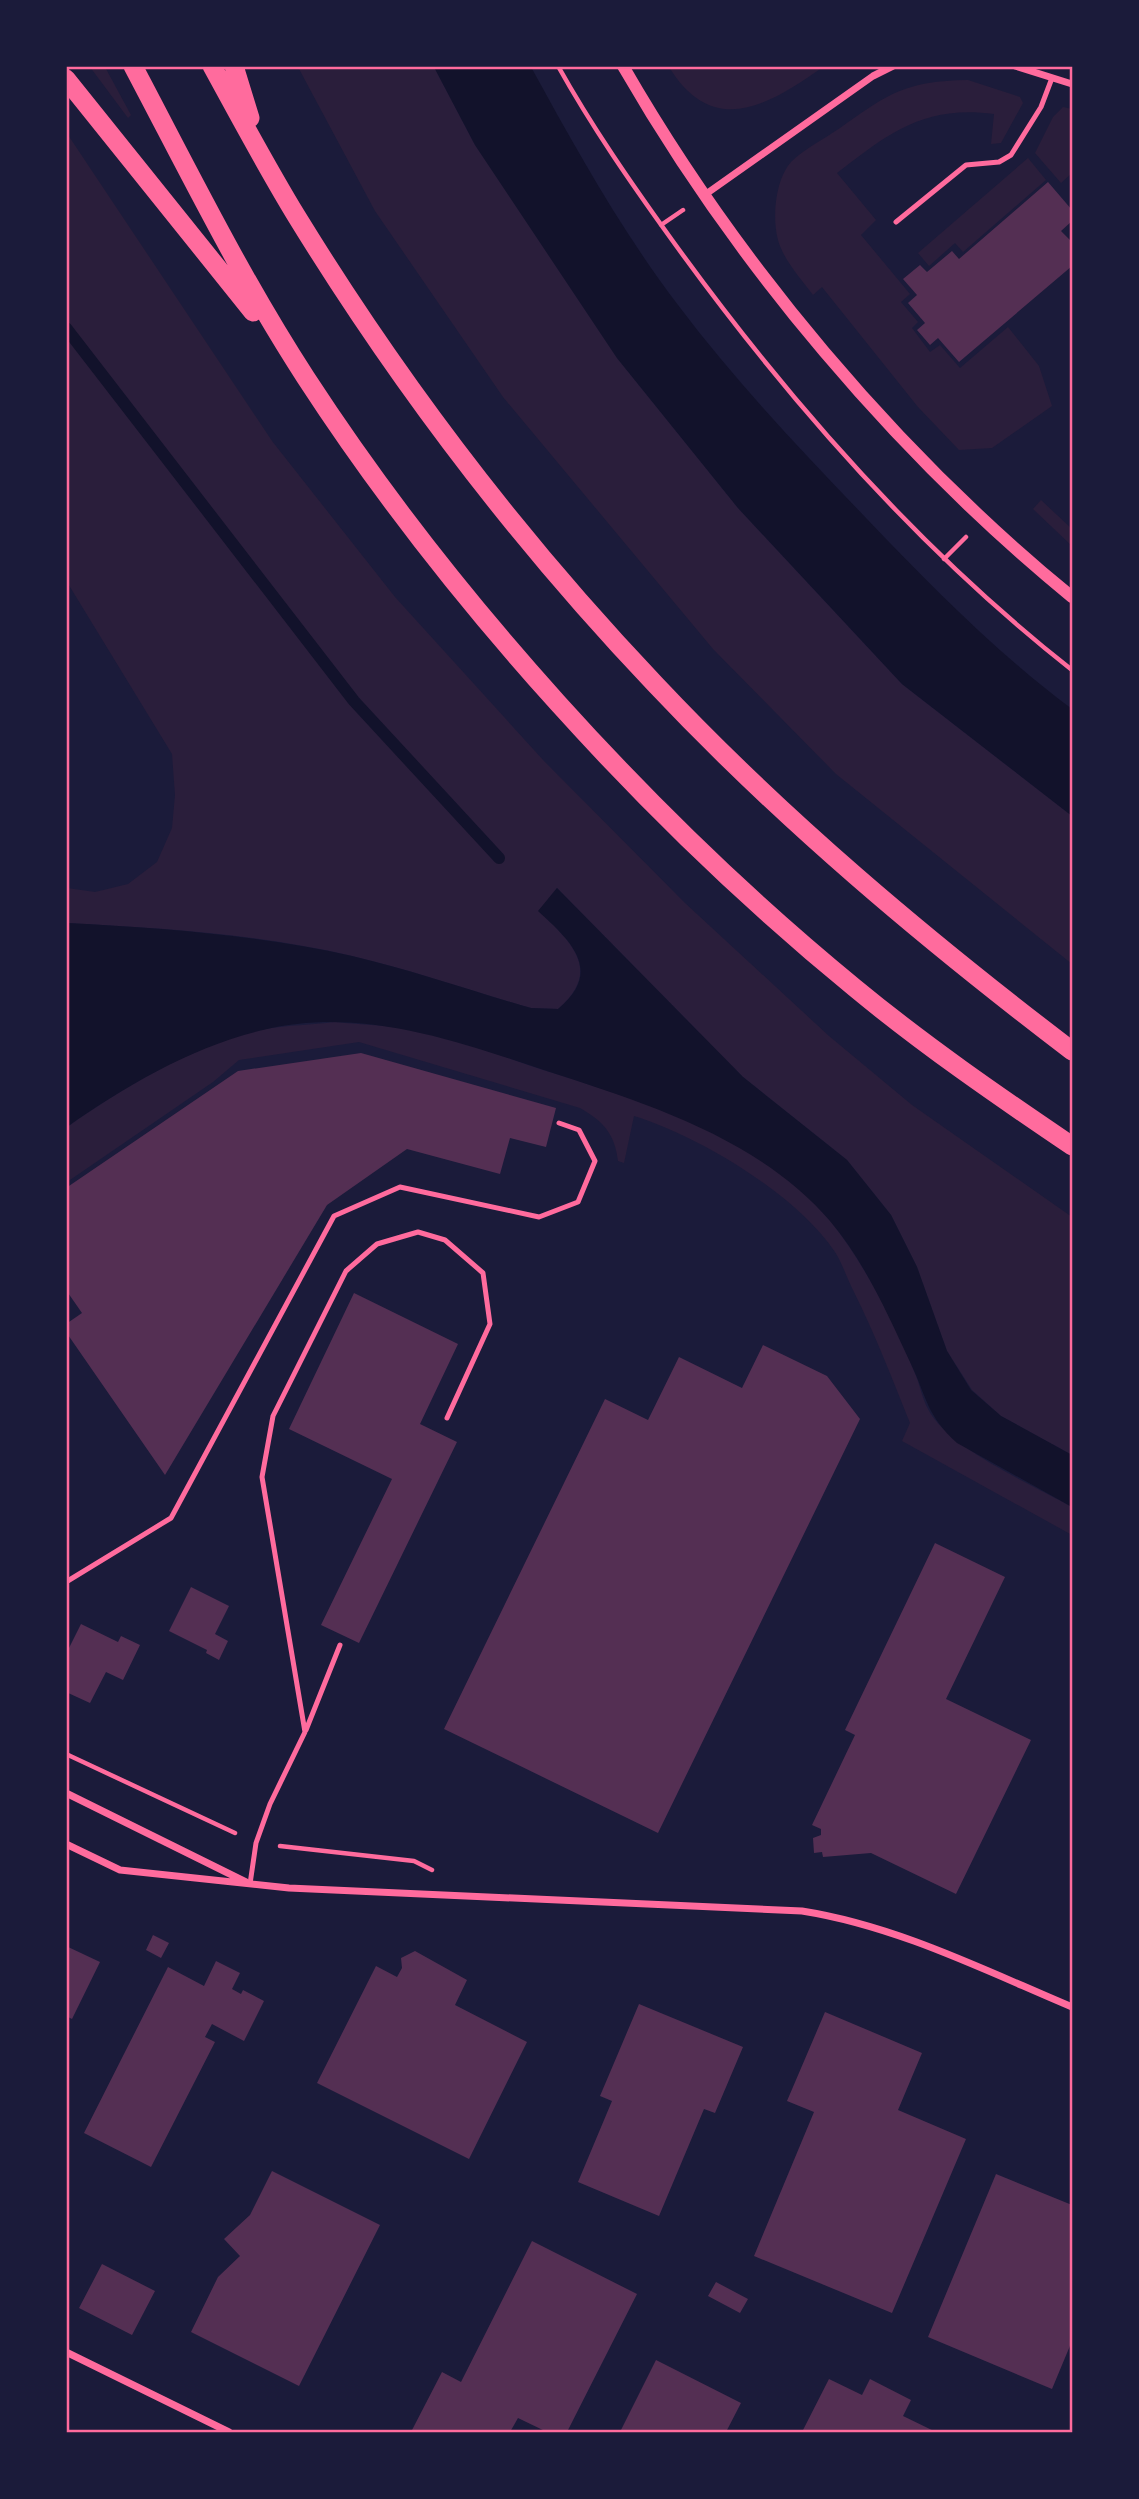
<svg xmlns="http://www.w3.org/2000/svg" width="1139" height="2499" font-family="Helvetica,sans-serif">
<rect width="100%" height="100%" fill="#1b1b3a"/>
<!-- green -->
<path fill="#2a1e3b" d="M90,67H105L131,115L128,118Z
M298,67H434L475,145L617,358L738,508L902,684L1072,816V964L836,774L713,649L503,397L375,211Z
M669,67H823C770,104 714,140 669,67Z
M968,80L1020,97L1023,103L1001,143L991,144L994,114C925,105 890,132 837,173L876,220L861,235L910,294L901,302L918,322L912,328L930,352L940,345L960,368L1008,327L1039,366L1052,406L992,448L959,450L918,407L822,287L813,295C801,279 783,259 778,240C772,218 775,180 791,162C804,149 824,139 840,128C889,93 906,81 968,80Z
M1063,107L1072,109V173L1061,183L1035,153L1053,117Z
M66,132L272,441L395,597L544,761L685,903L829,1036L912,1105L1072,1217V1455L1001,1416L972,1390L947,1351L917,1267L891,1215L847,1160L743,1077L557,888L539,911C571,942 603,970 558,1009L531,1008C471,991 412,970 352,956C258,934 162,928 67,923V888L95,892L128,884L157,862L172,828L175,795L172,754L67,582Z
M1028,158L1046,180L963,252L955,243L929,266L918,253Z
M1041,500L1072,529V546L1033,509Z
M335,1022C361,1025 389,1025 415,1030C454,1037 493,1053 531,1066C636,1100 760,1133 832,1223C866,1267 893,1320 914,1371C920,1384 922,1399 929,1411C950,1449 1033,1485 1072,1507V1535L902,1441L910,1423C892,1378 875,1334 853,1290C847,1278 842,1263 835,1252C796,1194 699,1136 634,1116L624,1163L618,1161C615,1134 603,1121 580,1108L359,1042L239,1060L213,1082L67,1182V1127C120,1090 200,1041 265,1029C288,1025 312,1025 335,1022Z"/>
<!-- water -->
<path fill="#12122b" d="M434,67H531C576,149 621,230 678,305C735,381 801,450 867,519C931,586 998,654 1072,709V816L902,684L738,508L617,358L475,145Z
M557,888L743,1077L847,1160L891,1215L917,1267L947,1351L971,1390L1001,1416L1072,1455V1507L957,1443C927,1416 927,1398 911,1364C888,1315 865,1262 830,1221C758,1138 648,1104 547,1071C456,1041 360,1006 263,1030C192,1047 125,1086 67,1127V923C162,928 258,935 352,956C412,970 471,991 531,1008L558,1009C604,971 571,941 538,911Z"/>
<g fill="none" stroke-linecap="round" stroke-linejoin="round">
<!-- stream -->
<path stroke="#12122b" stroke-width="12" d="M66,328L354,701L499,858"/>
</g>
<!-- building -->
<path fill="#542f53" d="M1048,182L1072,210V221L1061,231L1072,242V266L959,362L938,338L930,345L917,330L925,323L908,303L917,295L903,279L920,265L927,272L952,251L959,259Z
M361,1053L556,1108L546,1147L510,1138L500,1174L407,1149L327,1205L165,1475L66,1332V1324L82,1313L66,1290V1188L238,1071Z
M354,1293L458,1344L420,1424L457,1442L359,1643L321,1625L392,1479L289,1429Z
M763,1345L827,1376L860,1419L658,1833L444,1729L605,1399L648,1420L679,1357L742,1388Z
M935,1543L1005,1577L946,1699L1031,1740L956,1894L871,1853L823,1857L822,1852L814,1853L813,1838L821,1835V1829L812,1825L855,1735L845,1730Z
M191,1587L229,1606L215,1634L228,1641L219,1660L206,1653L207,1650L169,1631Z
M81,1624L118,1642L121,1636L140,1645L123,1680L106,1672L90,1703L66,1692V1654Z
M153,1935L169,1943L161,1958L146,1950Z
M66,1946L100,1962L72,2019L66,2016Z
M415,1951L467,1980L455,2005L527,2042L469,2159L317,2083L376,1966L397,1977L402,1968L401,1958Z
M216,1961L240,1973L232,1989L241,1994L243,1990L264,2001L244,2041L212,2024L205,2037L215,2042L151,2167L84,2133L168,1967L204,1986Z
M639,2004L743,2047L715,2113L704,2109L659,2216L578,2182L612,2101L600,2096Z
M825,2012L922,2053L898,2110L966,2139L892,2313L754,2256L814,2112L787,2101Z
M272,2171L380,2225L299,2386L191,2332L218,2277L240,2256L224,2239L250,2215Z
M996,2174L1072,2205V2341L1052,2389L928,2337Z
M532,2241L637,2294L567,2432H547L518,2418L510,2432H411L442,2372L461,2382Z
M102,2264L155,2291L132,2335L79,2308Z
M716,2282L748,2299L740,2313L708,2296Z
M656,2360L741,2403L726,2432H620Z
M829,2379L862,2395L870,2379L911,2400L903,2416L936,2432H802Z"/>
<g fill="none" stroke-linecap="round" stroke-linejoin="round">
<!-- path -->
<path stroke="#ff6b9d" stroke-width="4.5" d="M558,66C592,127 631,183 672,240C786,398 918,549 1072,670
M661,225L683,210
M944,559L966,537
M66,1754L235,1833
M280,1846L414,1861L432,1870"/>
<!-- service -->
<path stroke="#ff6b9d" stroke-width="5" d="M896,222L966,165L999,162L1011,155L1041,107L1052,78
M66,1582L171,1518L334,1216L400,1187L539,1217L578,1202L595,1161L579,1130L559,1123
M306,1730L340,1645
M250,1884L256,1843L270,1804L305,1732L262,1477L273,1416L346,1271L377,1244L418,1232L445,1240L483,1273L490,1324L447,1418"/>
<!-- minor -->
<path stroke="#ff6b9d" stroke-width="7" d="M1015,66L1072,84
M706,194L873,76L893,66
M66,1793L246,1882
M66,1844L120,1870L289,1888L802,1911C897,1926 984,1970 1072,2007
M66,2352L229,2432"/>
<!-- tertiary -->
<path stroke="#ff6b9d" stroke-width="12" d="M623,66C737,264 896,453 1072,597"/>
<!-- trunk -->
<path stroke="#ff6b9d" stroke-width="19" d="M133,66C189,172 241,278 306,378C449,598 652,822 855,988C924,1045 998,1096 1072,1146
M212,66C240,117 267,168 297,217C399,383 520,542 655,684C782,819 925,939 1072,1051
M234,66L250,118
M66,79L253,312"/>
</g>
<!-- border -->
<rect width="1139" height="2499" fill="none" stroke="#1b1b3a" stroke-width="136"/>
<rect x="68" y="68" width="1003" height="2363" fill="none" stroke="#ff6b9d" stroke-width="2.5"/>
</svg>
